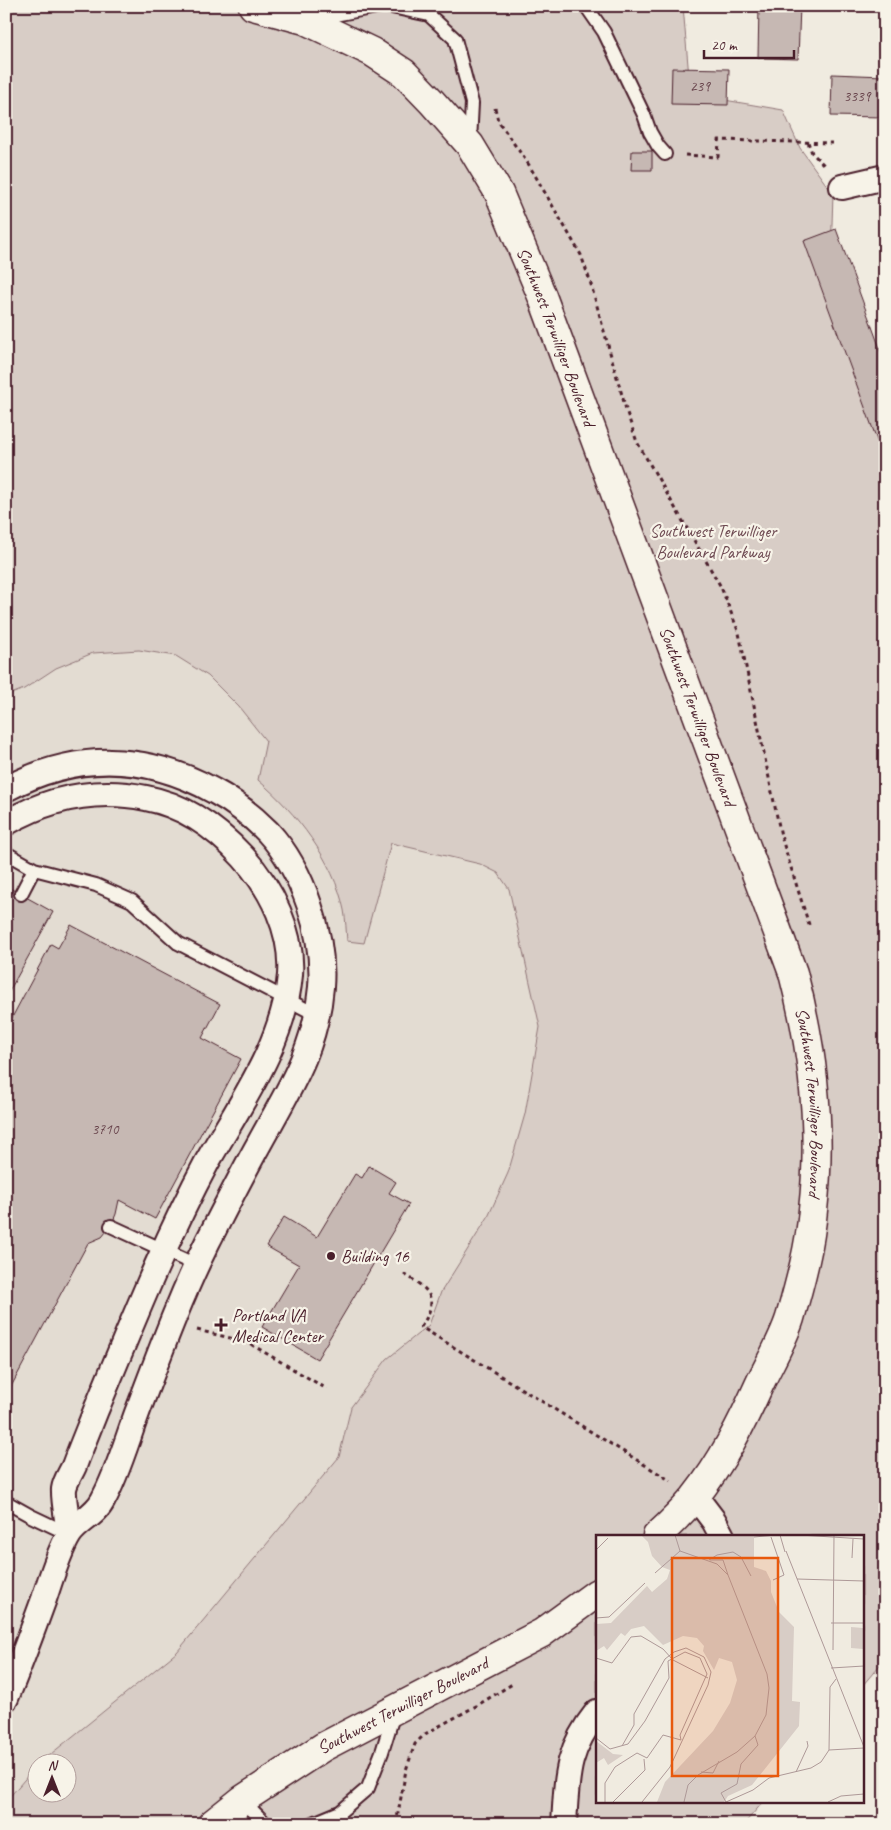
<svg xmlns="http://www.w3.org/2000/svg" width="891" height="1830" font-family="Caveat,sans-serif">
<rect width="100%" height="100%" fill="#f0ebe0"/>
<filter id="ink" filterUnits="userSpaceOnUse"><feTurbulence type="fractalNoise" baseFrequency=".02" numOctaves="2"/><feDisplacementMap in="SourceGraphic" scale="10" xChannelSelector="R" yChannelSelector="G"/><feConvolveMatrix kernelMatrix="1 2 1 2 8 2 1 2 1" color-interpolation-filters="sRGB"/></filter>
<g filter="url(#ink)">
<!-- built -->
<path fill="#e3dcd2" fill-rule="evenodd" d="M6,603L183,640L514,871L553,1030L522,1184L348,1466L70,1824H6ZM38,1762H68V1792H38Z"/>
<!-- green -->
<path fill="#d8cdc6" stroke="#917678" d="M6,6H683L689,77L701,96L783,110L800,148L833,194L830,286L885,436V1659L862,1686V1536H597V1801H764L744,1824H6V1801L37,1765L38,1792H68V1762H41L177,1652L339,1457L351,1407L387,1359L429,1325L441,1292L488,1217L508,1173L525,1114L540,1027L509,889L498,873L480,864L391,843L364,943L347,941C346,931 346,920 344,910C334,861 296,812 258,780L266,741L239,707L208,676L176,656L139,650L93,653L56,668L24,689L6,696Z"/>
<!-- building -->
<path fill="#c6b8b3" stroke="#4a1f2b" d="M759,6H800L798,59L758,58Z
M672,68L729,69L728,105L671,104Z
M832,74L884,76L883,117L831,116Z
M632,151H652V170H631Z
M836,229L885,362V462L804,241Z
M6,886L53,912L6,997Z
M71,925L220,1004L202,1038L241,1059L155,1219L119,1200L116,1214L111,1226L102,1237L88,1243L6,1396V1029L51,944L58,948Z
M369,1166L396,1182L389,1193L409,1204L317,1359L262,1327L299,1265L266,1246L284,1217L317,1237L355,1174L362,1178Z"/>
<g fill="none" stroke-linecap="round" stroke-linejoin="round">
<!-- lane casing -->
<g stroke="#4a1f2b" stroke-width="16">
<path id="lane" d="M387,6L429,15L455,39L472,103L470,142
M586,6L604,32L644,115L650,132L658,146L665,154
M313,19L382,6
M6,853L34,869L96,885L132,901L178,943L317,1015
M21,894L34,869
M111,1226L196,1265
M6,1502L31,1516L69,1534
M242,1800L265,1823L270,1824
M311,1824L340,1812L368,1788L382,1752L394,1713"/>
</g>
<!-- street casing -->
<g stroke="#4a1f2b" stroke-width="28">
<path id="street" d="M842,187L885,177
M6,789C75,752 146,753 214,791C233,801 252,816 268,832C303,870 325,936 321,987C316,1049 289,1089 260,1142C242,1174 225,1208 208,1241C180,1297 159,1355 137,1413C127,1440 117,1475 103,1500C96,1515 77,1522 69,1535C59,1551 50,1581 44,1599C32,1632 20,1665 6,1698
M6,823C49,798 97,788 146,798C184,805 217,829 243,857C272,889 293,932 290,975C284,1044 240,1104 207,1162C164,1242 131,1326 96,1410C89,1428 81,1447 74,1466C71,1473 65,1481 64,1489C63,1499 68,1522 69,1534
M695,1496L714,1521L722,1536
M564,1824C567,1776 566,1751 597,1712"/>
</g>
<!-- secondary casing -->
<g stroke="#4a1f2b" stroke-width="31">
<g id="secondary">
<path id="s1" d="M253,6L305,20L372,52L404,73L432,102L470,145L499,193L542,296L793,973C813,1049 822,1132 813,1210C810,1246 800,1283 790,1318C783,1340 770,1362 760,1383C742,1423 722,1463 694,1498C683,1511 670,1524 657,1536"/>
<path id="s2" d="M212,1824L242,1800L323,1747L542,1633L597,1593"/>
</g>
</g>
<!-- path -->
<path stroke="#4a1f2b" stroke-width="3" stroke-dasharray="4 4" stroke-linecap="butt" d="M495,108L498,121L529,165L581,255L590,281L627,413L637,442L721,587L739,633L781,836L810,928
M808,142L812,153L826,167
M685,155L718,157L719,140L833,143
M404,1274C430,1290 440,1298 421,1327L671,1481
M197,1330L247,1342L327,1389
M396,1824L406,1770L415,1744L425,1734L476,1706L514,1683"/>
<!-- lane -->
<use href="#lane" stroke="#f7f3e8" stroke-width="12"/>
<!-- street -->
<use href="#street" stroke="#f7f3e8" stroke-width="24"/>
<!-- secondary -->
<use href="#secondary" stroke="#f7f3e8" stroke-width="28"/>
</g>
</g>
<!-- markers -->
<g fill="#4a1f2b" stroke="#f7f3e8" stroke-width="2">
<circle cx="331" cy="1256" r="5"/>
<path d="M218.5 1317.5h5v5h5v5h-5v5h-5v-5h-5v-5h5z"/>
</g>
<g text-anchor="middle" stroke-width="4.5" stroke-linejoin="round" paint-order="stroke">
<!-- number labels -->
<g font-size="15" fill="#69454d">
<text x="700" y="91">239</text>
<text x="857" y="101">3339</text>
<text x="105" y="1134">3710</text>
</g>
<!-- street labels -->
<g font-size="18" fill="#4a1f2b" stroke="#f7f3e8">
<text dy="6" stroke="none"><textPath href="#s1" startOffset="475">Southwest Terwilliger Boulevard</textPath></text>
<text dy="6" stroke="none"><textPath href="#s1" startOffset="880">Southwest Terwilliger Boulevard</textPath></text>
<text dy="6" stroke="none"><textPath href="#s1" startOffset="1285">Southwest Terwilliger Boulevard</textPath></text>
<text dy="6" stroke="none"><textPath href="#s2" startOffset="225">Southwest Terwilliger Boulevard</textPath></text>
</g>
<!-- park labels -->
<g font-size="18" fill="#6e4a52" stroke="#f7f3e8">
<text x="713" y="537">Southwest Terwilliger<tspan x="713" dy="21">Boulevard Parkway</tspan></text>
</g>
<!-- poi labels -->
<g font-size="18" fill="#4a1f2b" stroke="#f7f3e8" text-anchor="start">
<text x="341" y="1262">Building 16</text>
<text x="232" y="1321">Portland VA<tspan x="232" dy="21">Medical Center</tspan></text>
</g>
</g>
<!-- overview -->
<g transform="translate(596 1535)">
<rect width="268" height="268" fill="#f0ebe0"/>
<path d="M45,0H158V32L170,36L175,46V57L183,77L198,92L196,166L204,167L203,191L156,250L132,261L128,267H61L69,247L117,196L134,168L141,145L136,127L123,123L118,135L107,116L108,111L101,103L87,101L67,110L48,91L35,94L29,101L25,98L11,115L8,111L0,116V89L15,88L51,51L56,57L71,44L74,35L66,32L56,21L52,7ZM255,92L267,93V114L255,113ZM0,206L17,219L27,220L12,230L8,223L0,228Z" fill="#d8cdc6"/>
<path fill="none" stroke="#ae9998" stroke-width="1" d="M79,0L84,16L121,29L132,40L171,139L173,153L170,180L159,201L141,217L102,240L92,250L88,267M184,0L189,17M204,0L268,4M158,2L180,0M175,2L188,40L177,45M0,15L12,3M190,16L268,212M256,23L257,4M113,25L121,20L137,17L145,22L155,41M114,25H127L132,40M59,38L84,16M201,44L268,46M0,83L13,82L49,48M235,88H268M237,115L238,0M0,123L16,128L35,102L45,101L67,114L77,125L112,143M235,133L268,131M0,203L14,214L32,209L49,186L73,143L72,126L89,117L104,123L111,139L84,200L85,205M26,211L38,190V179L69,124L78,117L90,113L108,122L115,137L112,150L74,232L46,267M233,215L268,213M105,237L117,238L123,226M200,237L212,211L211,206M9,267V248L19,232L41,218L51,223L67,200L85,205M17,267L49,235L48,224M130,267L157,255L173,243L215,233L225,227L233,215L234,152L240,144M130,267L125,258L141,249L145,229L162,210L159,201M232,267L245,261L268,259"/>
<path fill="#e8590c" fill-opacity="0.15" stroke="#e8590c" stroke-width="2.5" d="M76,23H182V241H76Z"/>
<rect width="268" height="268" fill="none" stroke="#4a1f2b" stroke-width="2.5"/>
</g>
<!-- margin -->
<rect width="891" height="1830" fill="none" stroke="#f7f3e8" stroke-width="25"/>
<rect x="12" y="12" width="866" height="1805" fill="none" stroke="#4a1f2b" stroke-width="2" filter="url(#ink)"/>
<!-- north arrow -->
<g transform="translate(52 1778)"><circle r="24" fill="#f7f3e8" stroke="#b29e9c"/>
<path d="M0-4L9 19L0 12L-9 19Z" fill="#4a1f2b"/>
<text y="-8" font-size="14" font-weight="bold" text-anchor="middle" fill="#4a1f2b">N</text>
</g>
<!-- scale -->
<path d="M704 50v8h90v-8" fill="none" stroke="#4a1f2b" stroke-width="2.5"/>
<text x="711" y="50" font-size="15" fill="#4a1f2b" stroke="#f7f3e8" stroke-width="4" paint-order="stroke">20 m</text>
</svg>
